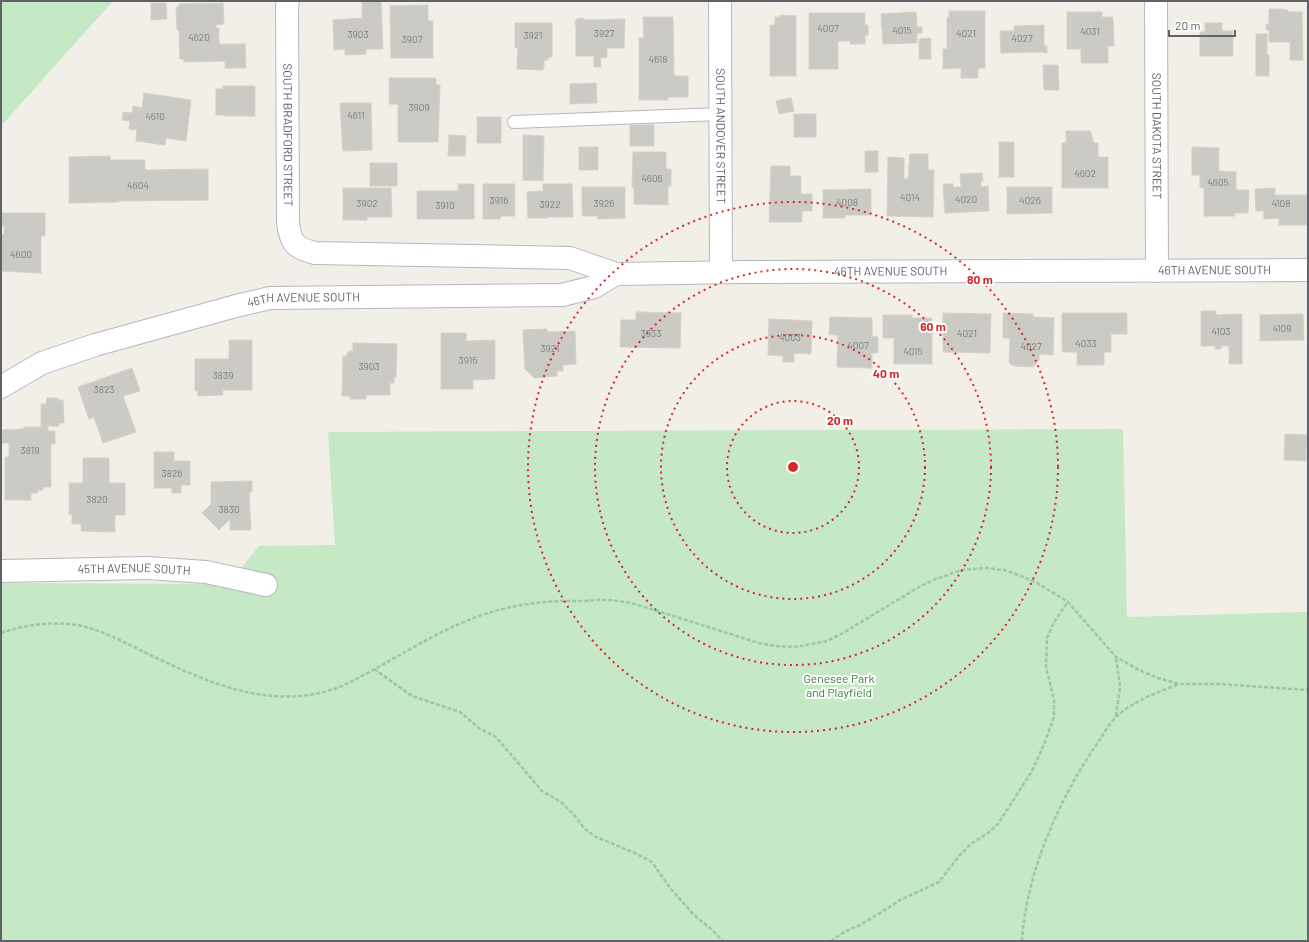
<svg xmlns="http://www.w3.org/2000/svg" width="1309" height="942" font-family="Barlow,sans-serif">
<rect width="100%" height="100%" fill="#f1efe8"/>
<!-- green -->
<path fill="#c5e8c5" d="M1,1H113L1,126Z
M1123,429L1127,617L1308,612V941H1V583L229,584L259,546L335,545L328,432Z"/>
<!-- building -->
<path fill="#cccac5" stroke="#d6d1c6" d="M362,1H381L383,49H366V54L345,55V49L334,50L333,20L362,18Z
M151,3H166L167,19L151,20Z
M223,3L224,24L216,25V28H219V44H245L246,68H225V61L184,62V59H180L179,30H177L176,7H179V4Z
M428,5V21H433V58H391L390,6Z
M1269,9H1283V10H1288V12H1302L1303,60H1290V42H1269V30H1266V24H1269Z
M949,11H985V68H978V78H961V68L943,69V49H947V17H949Z
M916,12L917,27H922V33H917V43L883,44L881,14Z
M1067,12H1102V17H1113L1114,46H1108V63H1081V49H1067Z
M809,13H865V25H868V35H865V44H850V41H838V69H809Z
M780,15L796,16V76H770V25H775V17H780Z
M643,17H673L674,76H688V97H668V100H639V38H644Z
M582,18L586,20L625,19L624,48H607V57L600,58L601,67H594V56H576V28L575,22L577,19Z
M515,23H552V57H548V60H544V68H543V70L517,69L518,48H515Z
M1205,23H1222V31H1233V56H1200V32H1205Z
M1044,25V46H1047V53H1043V52L1001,53L1000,31H1014V26Z
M1256,34H1267V55H1269V76H1256Z
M931,38V59H919V39Z
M1043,65H1058L1059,90H1044Z
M389,78H436V85H440L438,142H398V104H389Z
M596,83L597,103L570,104V84Z
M223,86H255V116H224V115H216V89H223Z
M144,93L191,100L186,141L166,138L165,145L136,141L137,130L129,129L130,121L122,120L123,112L132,113L133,106L142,108Z
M791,98L794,111L779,114L776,101Z
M340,103H371L372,150L343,151Z
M794,114H816V137H794Z
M477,117H501V143H477Z
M630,125H654V146H630Z
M1066,131H1090L1094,143H1098V157H1108V188H1062V143H1066Z
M449,135L466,136L465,156H448Z
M523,135L544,136L543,181L523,180Z
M999,142H1014V177H999Z
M579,147H598V170H579Z
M1192,147L1219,148V171L1236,172V190H1249L1248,213H1235V216H1204V188H1200V175H1192Z
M865,151H878V172H865Z
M633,152H666V169H671V186H668V205L634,204V188L632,187Z
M910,154H928V170H934L933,217L887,216L888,157L904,158V179H908Z
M110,156V160H145V170L208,169V200L119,201V202L69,203V157Z
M370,163H397V186H370Z
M771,166H790V176H801V194H812V211H802V222H769Z
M982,173L983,181L981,182V187L988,186L989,211L945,213L943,184H953V187H961L960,174Z
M458,184H474V219H417V191H458Z
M483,184H515V216H501L500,219H483Z
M543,184H572L573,217H547V218H528L527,192L543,191Z
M582,187H625V218L598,219V216H582Z
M1007,187H1052V213L1007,214Z
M343,188H391L392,217H367V220H343Z
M1275,188V195H1307V225H1279V218L1264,219V211H1256L1255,189Z
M871,189V215H845V218H823V190Z
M1,213H45V236H41V273L1,271V235L4,234V225H1Z
M1201,311H1216V315L1242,314V364H1229V346H1221V349H1215V346H1201Z
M636,312L681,313L680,348L620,347L621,320H636Z
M943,313L991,314L990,353L943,352Z
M1003,313L1033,314V317L1054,318L1053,355L1039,354V360L1033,367L1014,366L1009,363L1010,338H1003Z
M1062,313H1127V334H1111V352H1104V365H1077V352H1062Z
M1303,314L1304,340L1260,341V315Z
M883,315H912V318H932V364H894V338H883Z
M830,317L872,318V336L878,337V353H872V368L837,367L838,335H829Z
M769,319L812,321L811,354L794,353V362H783V356L768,355Z
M547,329V332L575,331L576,364L563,365V371H557V376L534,378L525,369L523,330Z
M441,333H466V341L495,340V379L473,380V389H441Z
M229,340H252V390H223V395L198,396V391H195V359H229Z
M353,343L397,344L396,377H394V383H390V395H366V399H350V396H342L343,356H347V353L350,351H353Z
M132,368L140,391L123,396L136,432L103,443L94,417L89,419L78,387Z
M47,398H58V400H63L64,423H59V426H48V431H55V444H51V487H43V490H38V493H31V500H5V457H9V443H2V430L24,429V427H41V404H46Z
M1285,434L1307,435L1306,461L1284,460Z
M154,452H174V461H190V485H181V493H172V488H154Z
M83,458H109V483H125V515H115V532L81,531V524H72V514H69V483H83Z
M252,481V492H249L251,530H230V519L219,530L202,513L211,504V482Z"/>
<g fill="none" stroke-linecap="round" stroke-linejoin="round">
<!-- lane casing -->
<g stroke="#b5b8bc" stroke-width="14">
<path id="lane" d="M514,122L720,114"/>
</g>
<!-- street casing -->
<g stroke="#b5b8bc" stroke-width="24">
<g id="street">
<path id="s1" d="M288,1L287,7L288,223C291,244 295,248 315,253L570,258L616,274L744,272L1308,270"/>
<path id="s2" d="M720,1L721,272"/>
<path id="s3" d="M1156,1L1157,271"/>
<path id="s4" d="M1,387L42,363L95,345L236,306L270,298L562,295L594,287L616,274"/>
<path id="s5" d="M1,571L147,568L206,572L266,585"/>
</g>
</g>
<!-- path -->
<path stroke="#9cc7a9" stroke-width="2.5" stroke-dasharray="4 2" stroke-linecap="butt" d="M1,633C25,625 50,621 76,625C101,629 123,642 146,653C208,683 274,713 342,686C384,666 423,639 466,621C505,605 542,600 584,601C591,601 598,599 605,600C615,600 625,602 635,604L759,643L775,646L795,647L827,641L843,633L919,587L936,579L961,570L986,568L1004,570L1019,575L1037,583L1068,602L1116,657L1139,670L1158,678L1179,684H1219L1308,690
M374,669L412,696L460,712L479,728L496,737L542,791L561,802L575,816L584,828L594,836L635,853L652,862L670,888L694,915L712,930L723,941
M1116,716L1120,687L1116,657
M831,941L844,932L860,925L880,913L900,900L939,882L959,856L972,843L988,833L998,824L1032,771L1045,742L1054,717V700L1046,667L1047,638L1054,622L1068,602
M1022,941C1026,873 1060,796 1099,741C1104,733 1110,722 1117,716C1134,701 1158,692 1179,684"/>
<!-- lane -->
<use href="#lane" stroke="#fff" stroke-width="12"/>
<!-- street -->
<use href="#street" stroke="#fff" stroke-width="22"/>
</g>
<!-- distance rings -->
<g fill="none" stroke="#d62828" stroke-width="2" stroke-dasharray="2 4">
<circle cx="793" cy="467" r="66"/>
<circle cx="793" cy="467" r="132"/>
<circle cx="793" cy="467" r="198"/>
<circle cx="793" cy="467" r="265"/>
</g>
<g text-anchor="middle" stroke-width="4" stroke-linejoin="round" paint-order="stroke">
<!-- number labels -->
<g font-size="10" fill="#7a7d7f">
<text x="828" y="32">4007</text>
<text x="902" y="34">4015</text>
<text x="1090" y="35">4031</text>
<text x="604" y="37">3927</text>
<text x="966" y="37">4021</text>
<text x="358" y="38">3903</text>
<text x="533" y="39">3921</text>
<text x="199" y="41">4620</text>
<text x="1022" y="42">4027</text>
<text x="412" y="43">3907</text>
<text x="658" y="63">4618</text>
<text x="419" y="111">3909</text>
<text x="356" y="119">4611</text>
<text x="155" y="120">4610</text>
<text x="1085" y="177">4602</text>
<text x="652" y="182">4606</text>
<text x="1218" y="186">4605</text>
<text x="138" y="189">4604</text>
<text x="910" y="201">4014</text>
<text x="966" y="203">4020</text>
<text x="499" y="204">3916</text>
<text x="1030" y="204">4026</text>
<text x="847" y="206">4008</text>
<text x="367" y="207">3902</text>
<text x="604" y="207">3926</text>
<text x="1281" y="207">4108</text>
<text x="550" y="208">3922</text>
<text x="445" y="209">3910</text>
<text x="21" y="258">4600</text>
<text x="1282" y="332">4109</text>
<text x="1221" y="335">4103</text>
<text x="651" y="337">3933</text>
<text x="967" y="337">4021</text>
<text x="790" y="341">4003</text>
<text x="1086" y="347">4033</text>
<text x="858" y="349">4007</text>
<text x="1031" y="350">4027</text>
<text x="550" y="352">3921</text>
<text x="913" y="355">4015</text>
<text x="468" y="364">3915</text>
<text x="369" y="370">3903</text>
<text x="223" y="379">3839</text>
<text x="104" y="393">3823</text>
<text x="30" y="454">3819</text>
<text x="172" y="477">3826</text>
<text x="97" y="503">3820</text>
<text x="229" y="513">3830</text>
</g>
<!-- street labels -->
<g font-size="12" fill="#5f6368" stroke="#fff">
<text dy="4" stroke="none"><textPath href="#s1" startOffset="134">SOUTH BRADFORD STREET</textPath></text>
<text dy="4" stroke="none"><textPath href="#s2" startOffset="135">SOUTH ANDOVER STREET</textPath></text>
<text dy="4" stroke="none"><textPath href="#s3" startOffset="135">SOUTH DAKOTA STREET</textPath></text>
<text dy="4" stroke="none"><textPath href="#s1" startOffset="845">46TH AVENUE SOUTH</textPath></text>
<text dy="4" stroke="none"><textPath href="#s1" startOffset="1169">46TH AVENUE SOUTH</textPath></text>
<text dy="4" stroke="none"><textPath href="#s4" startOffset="318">46TH AVENUE SOUTH</textPath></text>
<text dy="4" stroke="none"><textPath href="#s5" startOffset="133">45TH AVENUE SOUTH</textPath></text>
</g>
<!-- park labels -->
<g font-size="12" fill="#348238" stroke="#fff">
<text x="839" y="683">Genesee Park<tspan x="839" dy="14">and Playfield</tspan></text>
</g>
</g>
<circle cx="793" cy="467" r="6" fill="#d62828" stroke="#fff" stroke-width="2"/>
<g font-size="12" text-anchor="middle" font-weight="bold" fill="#d62828" stroke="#fff" stroke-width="4" stroke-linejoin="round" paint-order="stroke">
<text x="980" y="284">80 m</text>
<text x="933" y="331">60 m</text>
<text x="886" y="378">40 m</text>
<text x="840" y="425">20 m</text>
</g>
<!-- border -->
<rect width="1309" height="942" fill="none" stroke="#5f6368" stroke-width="4"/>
<!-- scale -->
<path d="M1169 30v6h66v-6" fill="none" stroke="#5f6368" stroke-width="2"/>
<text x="1175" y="30" font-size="12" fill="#5f6368" stroke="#ffffff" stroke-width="3" paint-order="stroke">20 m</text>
</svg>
